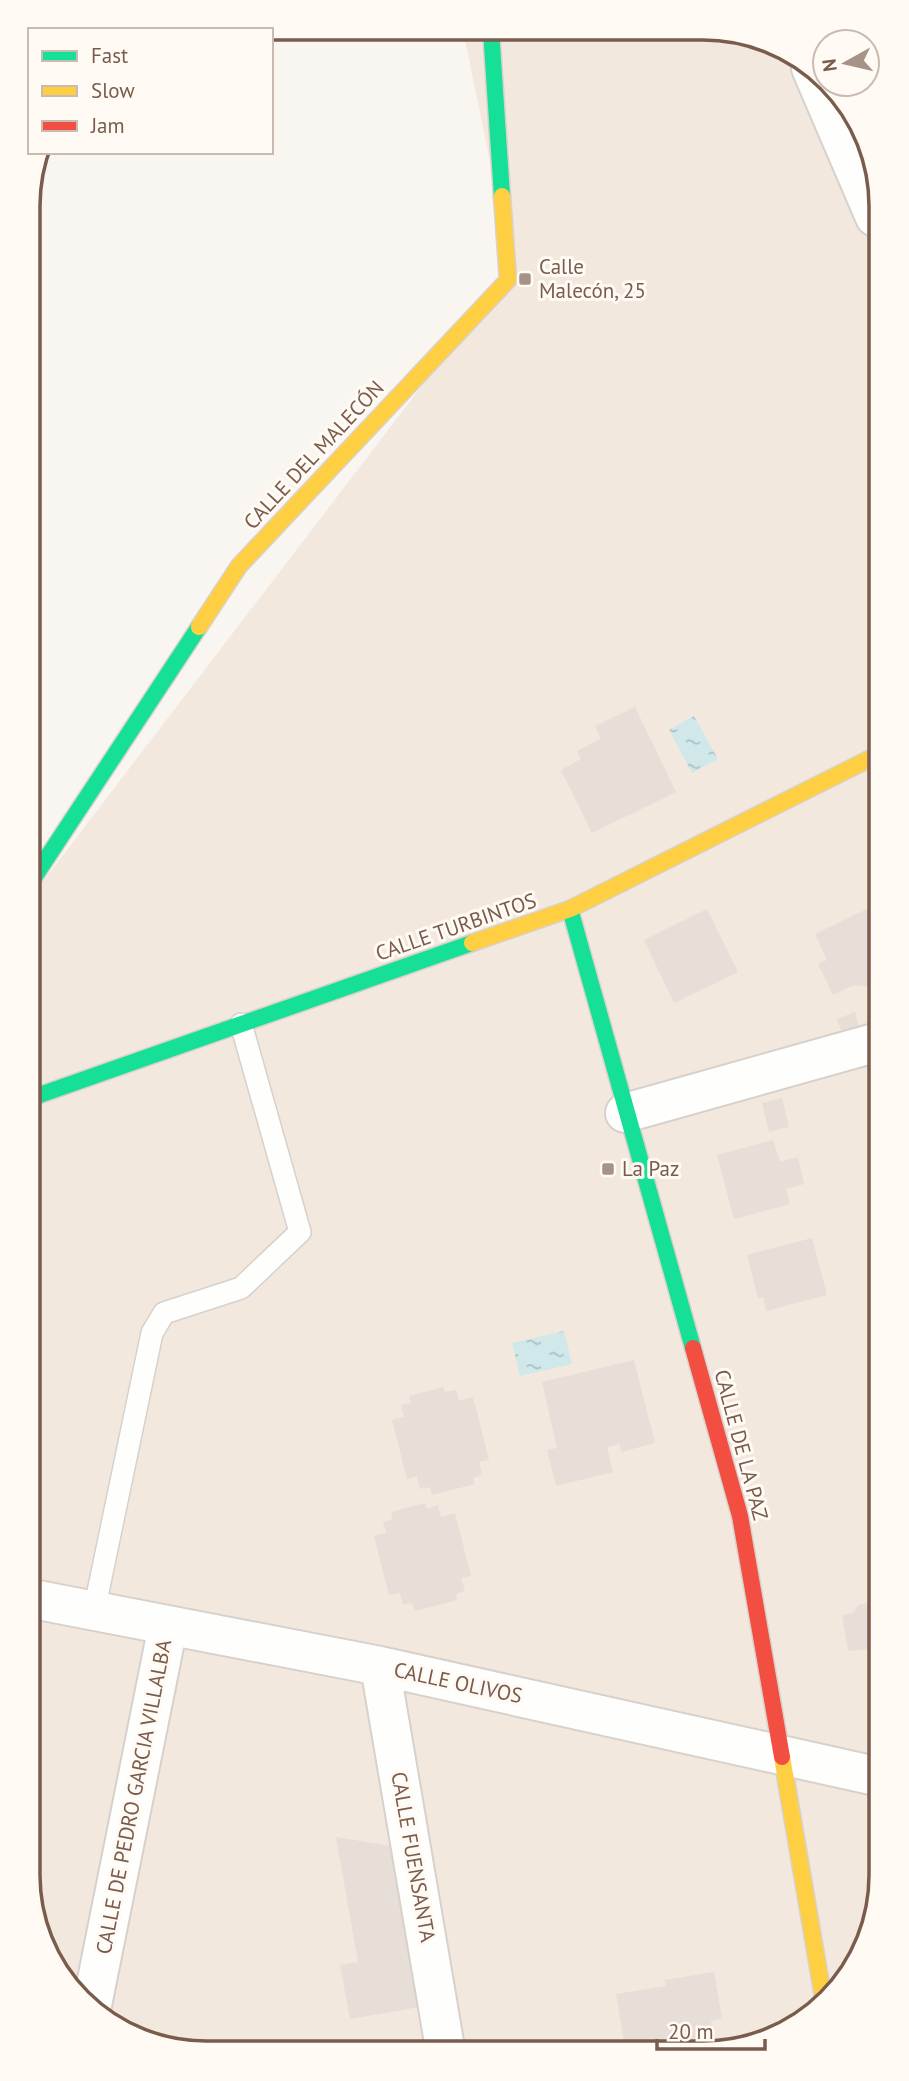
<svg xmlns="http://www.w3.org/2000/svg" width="909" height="2081" font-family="'PT Sans',sans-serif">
<defs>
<pattern id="water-ripples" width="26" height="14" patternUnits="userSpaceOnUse" patternTransform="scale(1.75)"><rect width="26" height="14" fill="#d0e8ea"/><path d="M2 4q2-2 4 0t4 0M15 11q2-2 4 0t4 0" fill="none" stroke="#aebfc0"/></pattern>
</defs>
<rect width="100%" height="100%" fill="#f9f5f0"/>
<!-- residential -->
<path fill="#f2e8de" d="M463,30L737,31L821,72L875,160L881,1887L844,1984L802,2023L749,2047L172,2050L88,2009L34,1921L31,897L512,268Z"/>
<!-- water -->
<path fill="url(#water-ripples)" d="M694,716L718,759L692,773L669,730Z
M564,1331L572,1364L520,1376L512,1343Z"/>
<!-- building -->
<path fill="#e6ded7" d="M635,707L676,792L592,833L561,770L581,759L577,751L601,739L595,726Z
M707,909L738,972L674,1003L644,940Z
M867,909L874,923L877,921L878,982L869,987L854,985L833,995L818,964L827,960L815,934Z
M855,1012L860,1030L843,1035L837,1019Z
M782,1098L789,1127L769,1132L762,1103Z
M773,1140L780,1162L798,1157L804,1184L786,1189L790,1204L734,1219L717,1155Z
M812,1238L827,1295L766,1311L763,1297L758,1298L747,1255Z
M634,1360L655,1443L621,1452L620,1444L607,1447L613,1472L556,1486L547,1450L557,1448L542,1382Z
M444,1387V1392L456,1390L459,1401L473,1397L489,1460L479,1462L482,1475L473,1478L475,1484L432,1495L430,1487L420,1489L417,1476L407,1479L392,1420L404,1417L401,1405L411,1403L409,1396Z
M425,1503L427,1509L438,1505L441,1517L455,1513L471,1576L461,1578L465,1591L456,1594L457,1600L415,1611L412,1603L403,1605L400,1593L389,1595L374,1536L386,1533L383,1522L393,1519L391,1512Z
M880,1600V1648L848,1651L842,1615L853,1613L858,1605Z
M336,1837L403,1848L431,2005L350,2019L340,1965L358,1962Z
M714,1972L722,2019L711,2021L715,2046L625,2047L616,1994L666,1986L664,1980Z"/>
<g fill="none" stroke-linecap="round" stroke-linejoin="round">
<!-- lane casing -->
<g stroke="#d7d1cb" stroke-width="24">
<path id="lane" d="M94,1611L152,1333L164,1313L241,1288L300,1232L241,1024"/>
</g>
<!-- street casing -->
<g stroke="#d7d1cb" stroke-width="42">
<path id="street" d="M811,68L875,217
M625,1113L878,1042
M33,1599L380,1666L880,1777
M380,1666L445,2048
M91,2010L168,1626"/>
</g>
<!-- fast casing -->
<g stroke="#d9d2cb" stroke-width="19">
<path id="fast" d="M491,30L502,196
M31,882L199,627
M570,909L693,1348
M31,1098L472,943"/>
</g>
<!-- slow casing -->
<g stroke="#d9d2cb" stroke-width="19">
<path id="slow" d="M199,627L239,566L508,280L502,196
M472,943L570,909L877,755
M782,1757L824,2002"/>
</g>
<!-- jam casing -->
<g stroke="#d9d2cb" stroke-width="19">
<path id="jam" d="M693,1348L740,1516L782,1757"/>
</g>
<!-- lane -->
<use href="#lane" stroke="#fefefd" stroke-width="21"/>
<!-- street -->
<use href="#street" stroke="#fefefd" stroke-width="38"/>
<!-- fast -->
<use href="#fast" stroke="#16e098" stroke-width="16"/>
<!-- slow -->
<use href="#slow" stroke="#ffcf43" stroke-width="16"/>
<!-- jam -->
<use href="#jam" stroke="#f24e42" stroke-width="16"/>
</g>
<!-- markers -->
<g fill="#a69286" stroke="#fffaf3" stroke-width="2.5">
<rect x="518" y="272" width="14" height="14" rx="3.5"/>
<rect x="601" y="1162" width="14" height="14" rx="3.5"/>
</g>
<g text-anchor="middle" stroke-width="6" stroke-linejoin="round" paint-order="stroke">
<!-- poi labels -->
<g font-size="21" fill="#7a5c4d" stroke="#fffaf3" text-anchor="start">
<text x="539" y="274">Calle<tspan x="539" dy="24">Malecón, 25</tspan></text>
<text x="622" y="1176">La Paz</text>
</g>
<!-- street labels -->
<g font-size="21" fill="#7a5c4d" stroke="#fffaf3">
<text transform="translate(314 455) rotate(-47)" y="7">CALLE DEL MALECÓN</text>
<text transform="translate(456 927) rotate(-19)" y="7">CALLE TURBINTOS</text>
<text transform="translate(741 1445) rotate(75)" y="7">CALLE DE LA PAZ</text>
<text transform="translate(458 1683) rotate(12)" y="7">CALLE OLIVOS</text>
<text transform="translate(134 1797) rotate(-79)" y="7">CALLE DE PEDRO GARCIA VILLALBA</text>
<text transform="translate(413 1857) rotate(80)" y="7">CALLE FUENSANTA</text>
</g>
</g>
<!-- crop -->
<path d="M0 0H909V2081H0ZM206 40H703A166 166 0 0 1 869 206V1875A166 166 0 0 1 703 2041H206A166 166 0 0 1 40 1875V206A166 166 0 0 1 206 40Z" fill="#fffaf3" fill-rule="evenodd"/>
<path fill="none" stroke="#7a5c4d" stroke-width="3.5" d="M206 40H703A166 166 0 0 1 869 206V1875A166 166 0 0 1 703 2041H206A166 166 0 0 1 40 1875V206A166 166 0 0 1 206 40Z"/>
<!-- legend -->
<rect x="28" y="28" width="245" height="126" fill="#fffaf3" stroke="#cabbb1" stroke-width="2"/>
<rect x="42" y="51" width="35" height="10" fill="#16e098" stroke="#cabbb1" stroke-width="2"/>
<text x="91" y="63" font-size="21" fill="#7a5c4d">Fast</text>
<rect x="42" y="86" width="35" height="10" fill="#ffcf43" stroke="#cabbb1" stroke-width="2"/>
<text x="91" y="98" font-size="21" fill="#7a5c4d">Slow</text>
<rect x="42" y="121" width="35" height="10" fill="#f24e42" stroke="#cabbb1" stroke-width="2"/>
<text x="91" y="133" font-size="21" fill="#7a5c4d">Jam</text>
<!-- north arrow -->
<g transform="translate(846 63) rotate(262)"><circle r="33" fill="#fffaf3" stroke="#cabbb1" stroke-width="2"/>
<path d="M0-5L12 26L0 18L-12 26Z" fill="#a69286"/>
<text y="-10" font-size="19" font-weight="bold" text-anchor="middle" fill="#7a5c4d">N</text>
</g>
<!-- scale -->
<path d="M657 2039v10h108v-10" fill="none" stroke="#7a5c4d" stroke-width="3.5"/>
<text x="668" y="2039" font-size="21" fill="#7a5c4d" stroke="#fffaf3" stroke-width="5" paint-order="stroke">20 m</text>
</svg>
